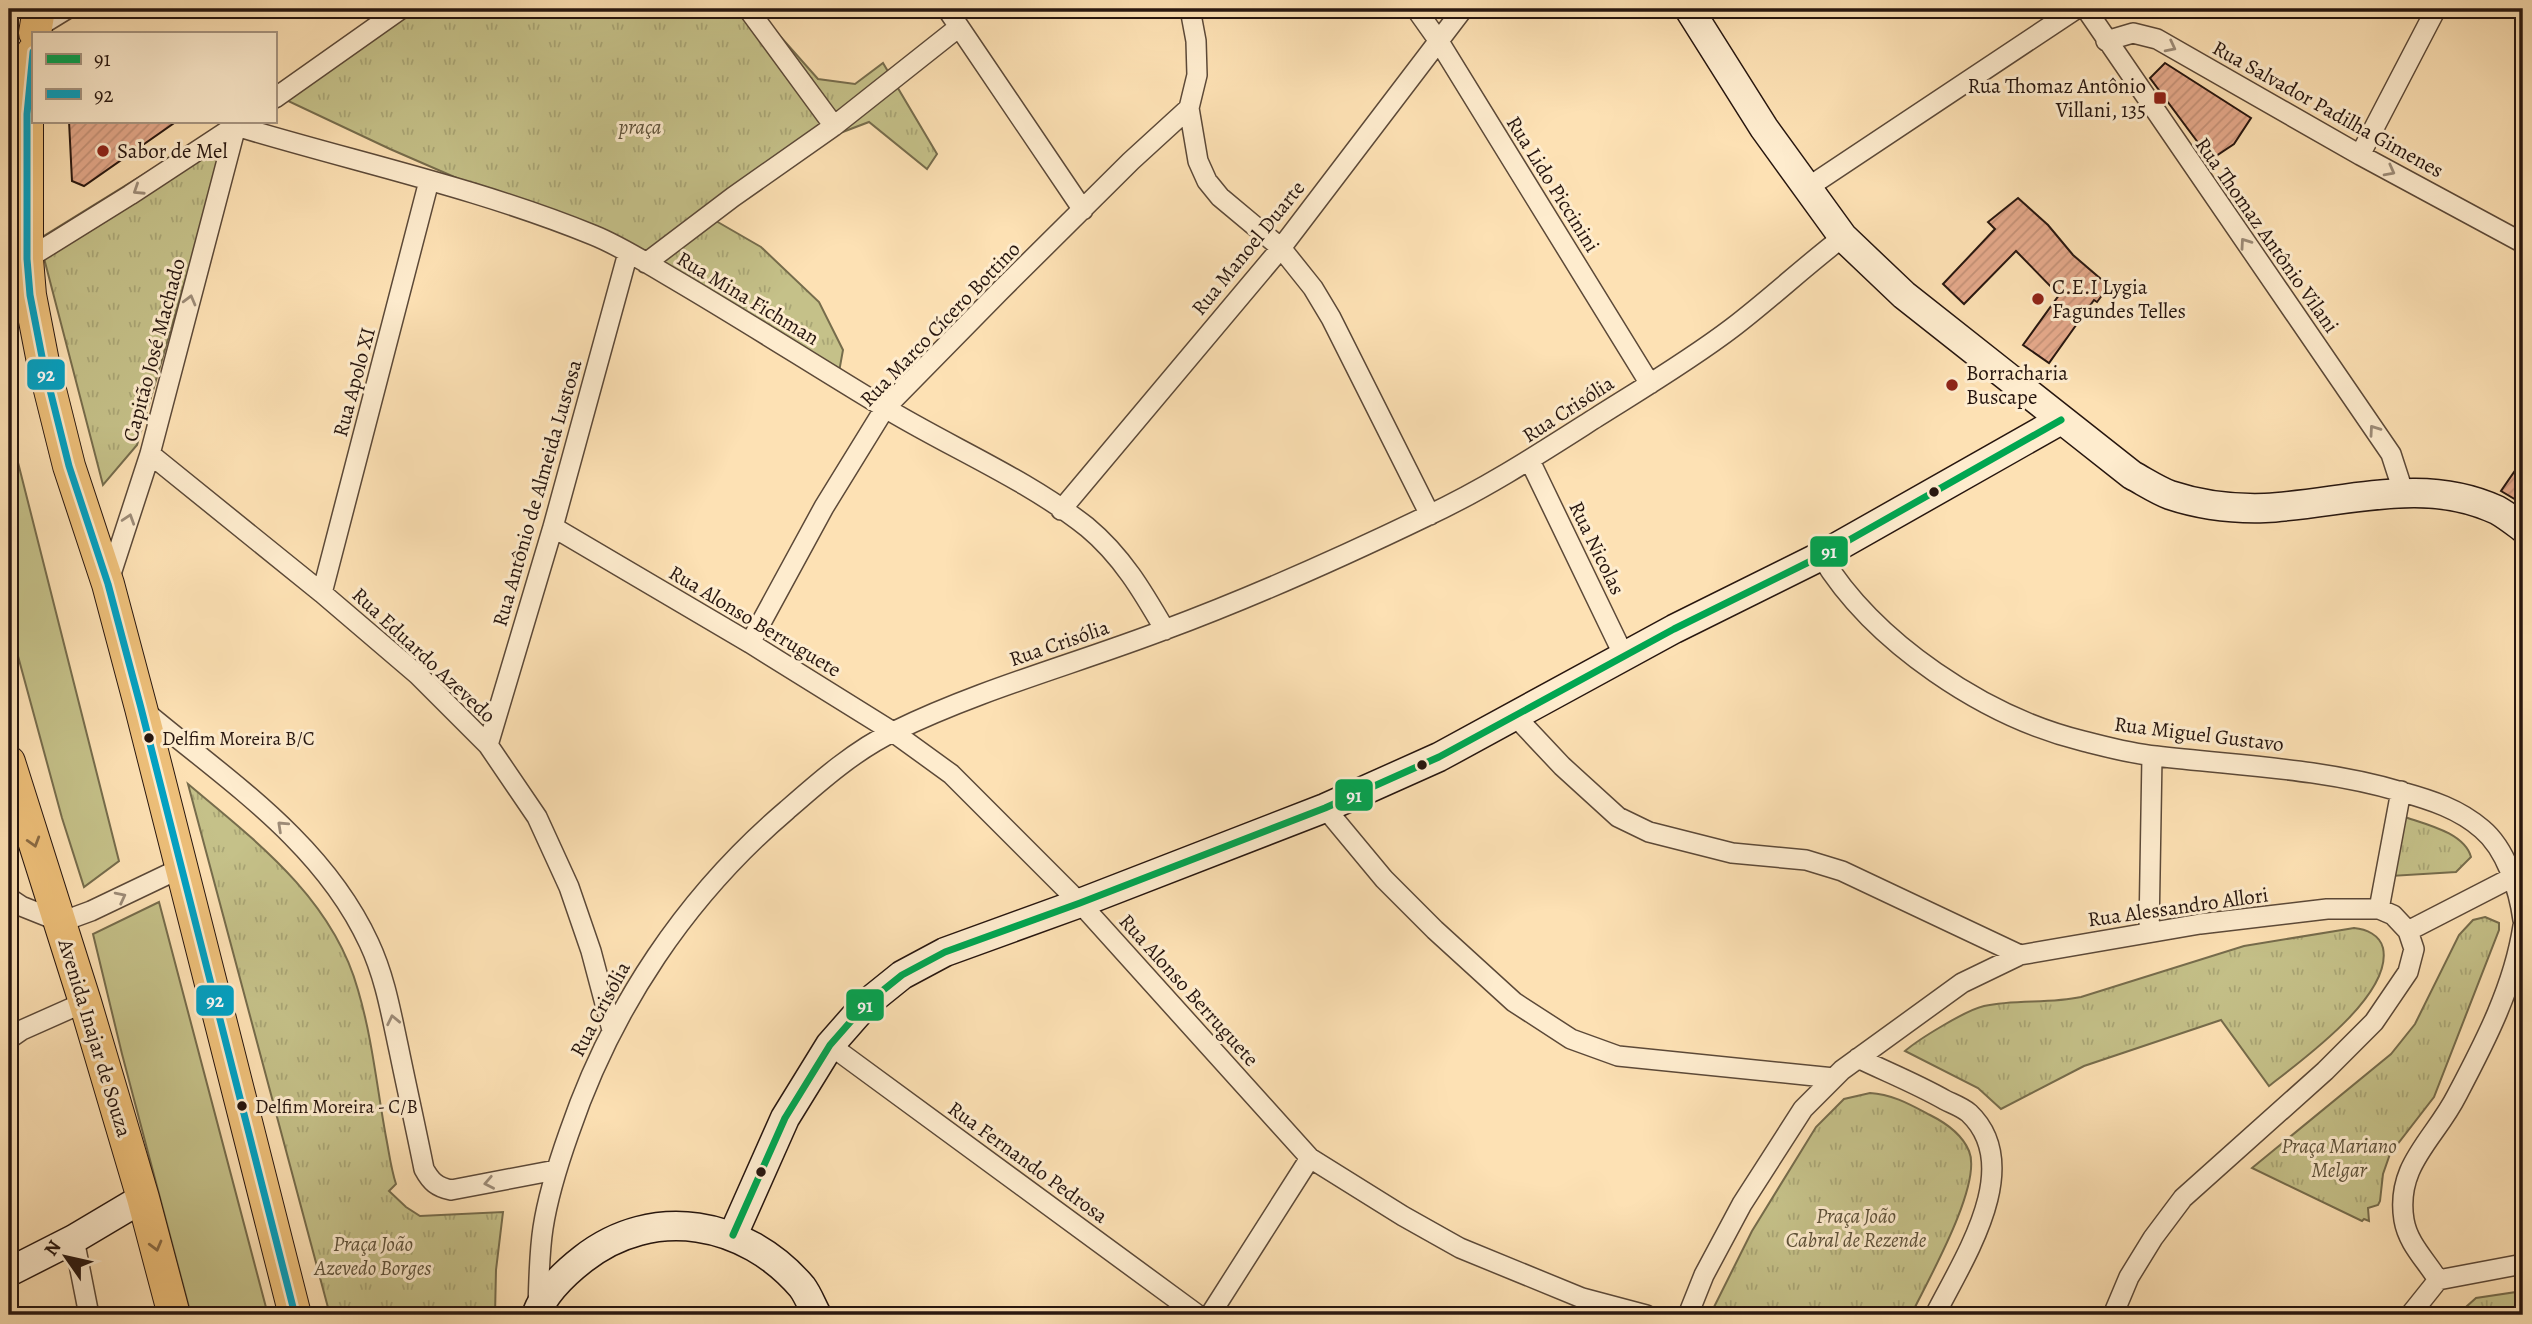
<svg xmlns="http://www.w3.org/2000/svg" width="2532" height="1324" font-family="Alegreya,serif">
<defs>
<pattern id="park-tufts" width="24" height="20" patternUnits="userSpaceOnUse" patternTransform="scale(1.75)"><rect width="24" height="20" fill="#c5c189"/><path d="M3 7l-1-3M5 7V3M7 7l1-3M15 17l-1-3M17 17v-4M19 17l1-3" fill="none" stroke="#a9a575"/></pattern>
<pattern id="building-hatch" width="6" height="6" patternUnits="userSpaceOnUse" patternTransform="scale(1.75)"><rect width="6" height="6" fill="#e5a98b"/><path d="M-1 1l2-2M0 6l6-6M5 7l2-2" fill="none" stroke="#c49177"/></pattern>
</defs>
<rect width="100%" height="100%" fill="#fde1b4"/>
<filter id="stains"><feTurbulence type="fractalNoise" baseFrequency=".00286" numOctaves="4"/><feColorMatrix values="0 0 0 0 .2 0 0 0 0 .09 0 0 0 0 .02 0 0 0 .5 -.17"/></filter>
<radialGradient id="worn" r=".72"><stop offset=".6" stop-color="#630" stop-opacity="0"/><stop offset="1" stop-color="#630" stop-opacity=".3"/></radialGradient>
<!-- grass -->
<path fill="#c5c189" stroke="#766c4c" stroke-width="2" d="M9,427L119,861L84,887L62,818L9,623Z
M159,902L268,1315H191L122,1054L93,934Z"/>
<!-- park -->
<path fill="url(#park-tufts)" stroke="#766c4c" stroke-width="2" d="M387,9H756L818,79L855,84L883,63L937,154L927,169L869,122L827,138L716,221L761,247L819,302L843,350L839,372L655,264L390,149L286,100Z
M230,121H232L137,445L103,485L39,239Z
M188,784C256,841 333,899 358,990C372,1037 377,1088 386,1137C389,1152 391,1169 396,1184L389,1191L406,1207L420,1216L503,1212L496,1270L495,1315H330Z
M2402,816C2424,824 2464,832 2471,857L2456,872L2391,876Z
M2485,917L2499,923V930L2434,1097L2390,1154L2383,1174L2380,1201L2378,1205L2368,1208L2369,1221L2364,1219L2362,1221L2252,1168L2391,1054L2415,1024L2459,935L2473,920Z
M2354,928C2366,929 2380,935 2383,948C2393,995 2302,1060 2269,1086L2221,1020L2084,1066L2001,1109L1978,1088L1905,1051C1919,1039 1966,1010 1984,1006C2016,999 2049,1004 2081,997L2244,946Z
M1870,1093C1892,1094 1911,1105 1930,1115C1946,1123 1962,1134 1969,1151C1983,1184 1927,1282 1911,1315H1710L1752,1231L1816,1127L1844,1099Z
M2523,1291V1315H2457L2476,1298Z"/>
<!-- building -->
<path fill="url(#building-hatch)" stroke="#27160f" stroke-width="2" d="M2165,63L2251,118L2234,144L2216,156L2208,150L2205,152L2150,78Z
M69,121H177L84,186L72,181Z
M2018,198L2048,225L2073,255L2109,286L2097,302L2094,300L2049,363L2023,345L2059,295L2016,251L1964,304L1943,284L1995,229L1988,222Z
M2523,459V504L2501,491Z"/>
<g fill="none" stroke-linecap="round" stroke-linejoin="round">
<!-- street casing -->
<g stroke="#5c4938" stroke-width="22">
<path id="street" d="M748,9L834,126
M947,9L1083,210
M1190,9L1196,41L1197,75L1189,108L1198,161L1207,181L1220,197L1281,248L1313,288L1331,318L1430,515
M1416,9L1438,40L1650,384
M2086,9L2391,454L2403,491
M36,28L67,9
M2106,41L2133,33L2157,39L2360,155L2523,243
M275,98L401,9
M236,126C355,162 478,188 593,235C623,247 651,266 679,282C747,322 814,365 882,406C949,447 1025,478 1087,527C1122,556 1143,592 1165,630
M2360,155L2436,9
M1807,188L2076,9
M27,259L130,195L241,122
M646,263L733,197L834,126L959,27
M150,454L322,593L418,675L488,745L537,817L569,887L591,951L612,1030
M1530,461L1624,656
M1061,510L1281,248L1463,9
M553,527L750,643L893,732L951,774L1080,903L1310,1158L1403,1216L1460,1248L1582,1298L1646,1315
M1821,556C1874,643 1985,717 2083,741C2107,747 2132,754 2156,756C2239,766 2321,768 2402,792C2431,800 2459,809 2482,829C2506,849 2519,890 2523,920
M108,583L150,454L236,126
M322,593L429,181
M750,643L824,507L885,408L1000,291L1131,161L1189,108
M142,709C225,779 322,841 369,943C385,977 391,1013 399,1050C407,1089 416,1129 424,1169C431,1182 437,1187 451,1190L556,1170
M1515,716L1562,766L1618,817L1649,832L1732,853L1806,860L1842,871L2020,955L2200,924L2327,909H2379L2393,915L2408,931L2414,949L2408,972L2374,1022L2325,1071L2183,1198L2153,1238L2129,1277L2113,1315
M488,745L553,527L628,253
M1325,808L1384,879L1435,930L1514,1002L1571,1039L1618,1056L1834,1078
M9,898L21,906L61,922L91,911L181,868
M2379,909L2401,791
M2523,926C2514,986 2485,1042 2457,1095C2435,1139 2395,1165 2404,1220C2408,1244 2426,1260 2438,1280L2523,1264
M2408,931L2511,878
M2149,932L2152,756
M9,1039L22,1030L85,1002
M830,1045L1198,1315
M1858,1058C1887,1072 1917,1084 1945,1100C1953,1104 1962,1107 1969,1113C2026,1167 1962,1261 1935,1315
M74,1239L89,1315
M538,1308C539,1281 539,1254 543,1228C548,1195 558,1164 569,1133C612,1007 686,896 787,810C820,781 855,750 895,731C981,689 1075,664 1164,630C1253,597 1342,557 1427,516C1487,488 1542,452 1597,417C1643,388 1690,360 1732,328C1770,299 1805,266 1843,237
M1210,1315L1310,1158
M1688,1315L1704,1275L1742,1204L1803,1109L1842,1070L1962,983L2020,955
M2410,1315L2438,1280"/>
</g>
<!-- secondary casing -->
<g stroke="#27160f" stroke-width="31">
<path id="secondary" d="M1689,9L1764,128L1843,237L1904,295L2132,475C2145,482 2157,490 2170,495C2200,505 2234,509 2265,508C2343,504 2422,475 2497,510C2506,515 2515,522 2523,528
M733,1235L785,1118L830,1045L866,1004L902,975L945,952L1080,903L1325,808L1439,757L1674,629L1821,556L2061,420
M9,1272L74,1239L143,1198
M536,1315C544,1293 565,1273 583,1259C653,1204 746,1221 802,1287C808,1295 812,1306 817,1315"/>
</g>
<!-- primary casing -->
<g stroke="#27160f" stroke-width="34">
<path id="primary" d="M35,33L39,9
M33,52L27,114V259L30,295L43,362L69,466L108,584L141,708L295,1315
M9,762L85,1002L143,1198L174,1315"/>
</g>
<!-- street -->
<use href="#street" stroke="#feecce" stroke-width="19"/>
<!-- secondary -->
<use href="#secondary" stroke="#feecce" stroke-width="28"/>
<!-- primary -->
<use href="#primary" stroke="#eec07a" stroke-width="32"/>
<!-- bus-1 casing -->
<g stroke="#feecce" stroke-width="12">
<path id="bus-1" d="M733,1235L785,1118L830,1045L866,1004L902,975L945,952L1080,903L1325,808L1439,757L1674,629L1821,556L2061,420"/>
</g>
<!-- bus-2 casing -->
<g stroke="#feecce" stroke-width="12">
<path id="bus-2" d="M33,52L27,114V259L30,295L43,362L69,466L108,584L141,708L295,1315"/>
</g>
<!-- bus-1 -->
<use href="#bus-1" stroke="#00a651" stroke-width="7"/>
<!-- bus-2 -->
<use href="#bus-2" stroke="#02a2c4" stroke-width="7"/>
</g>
<!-- one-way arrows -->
<defs><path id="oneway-chevron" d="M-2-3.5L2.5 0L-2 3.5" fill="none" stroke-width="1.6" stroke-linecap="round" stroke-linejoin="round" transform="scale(1.75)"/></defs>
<g stroke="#9d8c78">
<use href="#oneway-chevron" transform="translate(2171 47) rotate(27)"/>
<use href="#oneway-chevron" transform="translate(2390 171) rotate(28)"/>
<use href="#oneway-chevron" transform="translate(138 190) rotate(147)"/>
<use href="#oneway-chevron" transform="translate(2245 243) rotate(-125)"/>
<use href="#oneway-chevron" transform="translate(190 300) rotate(-75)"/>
<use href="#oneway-chevron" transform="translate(2374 430) rotate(-125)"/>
<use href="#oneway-chevron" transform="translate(129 519) rotate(-72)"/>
<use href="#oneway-chevron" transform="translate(282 826) rotate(-137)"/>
<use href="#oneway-chevron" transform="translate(121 897) rotate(-27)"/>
<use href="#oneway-chevron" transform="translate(393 1020) rotate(-102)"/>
<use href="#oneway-chevron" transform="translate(489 1183) rotate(169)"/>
</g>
<g stroke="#8a6b44">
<use href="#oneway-chevron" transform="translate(34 842) rotate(73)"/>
<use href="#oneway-chevron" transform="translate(156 1246) rotate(75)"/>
</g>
<!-- markers -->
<g fill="#8f2418" stroke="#feecce" stroke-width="2.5">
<rect x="2153" y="91" width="14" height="14" rx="3.5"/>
<circle cx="103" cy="151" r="7"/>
<circle cx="2038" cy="299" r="7"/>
<circle cx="1952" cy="385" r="7"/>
</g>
<g fill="#27160f" stroke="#feecce" stroke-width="2.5">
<circle cx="1934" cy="492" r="6"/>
<circle cx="149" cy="738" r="6"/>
<circle cx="1422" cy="765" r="6"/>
<circle cx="242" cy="1106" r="6"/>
<circle cx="761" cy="1172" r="6"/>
</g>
<g text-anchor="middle" stroke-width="6" stroke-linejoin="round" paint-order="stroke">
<!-- bus labels -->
<g font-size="19" fill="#27160f" stroke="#feecce" text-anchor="start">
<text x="162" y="745">Delfim Moreira B/C</text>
<text x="255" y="1113">Delfim Moreira - C/B</text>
</g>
<!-- poi labels -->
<g font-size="21" fill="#27160f" stroke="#feecce" text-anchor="start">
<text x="2146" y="93" text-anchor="end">Rua Thomaz Antônio<tspan x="2146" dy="24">Villani, 135</tspan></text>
<text x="117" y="158">Sabor de Mel</text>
<text x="2052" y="294">C.E.I Lygia<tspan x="2052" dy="24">Fagundes Telles</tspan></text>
<text x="1966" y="380">Borracharia<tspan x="1966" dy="24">Buscape</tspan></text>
</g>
<!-- street labels -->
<g font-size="21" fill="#27160f" stroke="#feecce">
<text transform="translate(2328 109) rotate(29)" y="7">Rua Salvador Padilha Gimenes</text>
<text transform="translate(1553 184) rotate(58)" y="7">Rua Lido Piccinini</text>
<text transform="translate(2267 235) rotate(55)" y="7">Rua Thomaz Antônio Vilani</text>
<text transform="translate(1248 248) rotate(-51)" y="7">Rua Manoel Duarte</text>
<text transform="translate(748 298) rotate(31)" y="7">Rua Mina Fichman</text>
<text transform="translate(940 324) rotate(-46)" y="7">Rua Marco Cícero Bottino</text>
<text transform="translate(154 350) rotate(-75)" y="7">Capitão José Machado</text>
<text transform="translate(354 382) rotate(-75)" y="7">Rua Apolo XI</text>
<text transform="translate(1568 409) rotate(-33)" y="7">Rua Crisólia</text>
<text transform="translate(537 493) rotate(-74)" y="7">Rua Antônio de Almeida Lustosa</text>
<text transform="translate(1597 548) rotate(64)" y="7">Rua Nicolas</text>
<text transform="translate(755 621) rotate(31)" y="7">Rua Alonso Berruguete</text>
<text transform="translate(1059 643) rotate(-19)" y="7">Rua Crisólia</text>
<text transform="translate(424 655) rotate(43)" y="7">Rua Eduardo Azevedo</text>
<text transform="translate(2199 734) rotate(7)" y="7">Rua Miguel Gustavo</text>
<text transform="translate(2178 907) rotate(-8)" y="7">Rua Alessandro Allori</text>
<text transform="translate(1189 990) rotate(48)" y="7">Rua Alonso Berruguete</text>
<text transform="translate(600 1009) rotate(-62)" y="7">Rua Crisólia</text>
<text transform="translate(95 1038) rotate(73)" y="7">Avenida Inajar de Souza</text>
<text transform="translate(1028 1162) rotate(36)" y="7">Rua Fernando Pedrosa</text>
</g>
<!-- park labels -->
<g font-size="21" font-style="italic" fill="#5e523a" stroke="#feecce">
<text x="640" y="134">praça</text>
<text x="2339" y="1153">Praça Mariano<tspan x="2339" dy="24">Melgar</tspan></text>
<text x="1856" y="1223">Praça João<tspan x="1856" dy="24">Cabral de Rezende</tspan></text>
<text x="373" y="1251">Praça João<tspan x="373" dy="24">Azevedo Borges</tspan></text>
</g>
</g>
<g stroke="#feecce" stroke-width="2.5">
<rect x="26" y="358" width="40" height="33" rx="7" fill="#02a2c4"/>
<rect x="1809" y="535" width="40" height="33" rx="7" fill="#00a651"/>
<rect x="1334" y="778" width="40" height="34" rx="7" fill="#00a651"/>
<rect x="195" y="984" width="40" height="33" rx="7" fill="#02a2c4"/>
<rect x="845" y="988" width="40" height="34" rx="7" fill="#00a651"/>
</g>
<g font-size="19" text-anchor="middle" font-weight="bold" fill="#fff">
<text x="46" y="381">92</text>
<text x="1829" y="558">91</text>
<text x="1354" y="802">91</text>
<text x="215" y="1007">92</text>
<text x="865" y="1012">91</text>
</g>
<!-- margin -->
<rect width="2532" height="1324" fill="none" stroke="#fde1b4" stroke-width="35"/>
<rect x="10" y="10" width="2511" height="1303" fill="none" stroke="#27160f" stroke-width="3.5"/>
<rect x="18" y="18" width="2497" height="1289" fill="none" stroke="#27160f" stroke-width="2"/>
<!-- legend -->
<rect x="32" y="32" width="245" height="91" fill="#feecce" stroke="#a89682" stroke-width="2"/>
<rect x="46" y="54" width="35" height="10" fill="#00a651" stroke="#a89682" stroke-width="2"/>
<text x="94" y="66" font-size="21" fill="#27160f">91</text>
<rect x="46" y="89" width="35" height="10" fill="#02a2c4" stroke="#a89682" stroke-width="2"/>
<text x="94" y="102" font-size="21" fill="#27160f">92</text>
<!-- north arrow -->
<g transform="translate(66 1257) rotate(304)" stroke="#feecce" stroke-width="5" paint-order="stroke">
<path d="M0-5L12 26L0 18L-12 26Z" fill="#27160f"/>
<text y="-10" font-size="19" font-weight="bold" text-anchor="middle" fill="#27160f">N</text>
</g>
<rect width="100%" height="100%" filter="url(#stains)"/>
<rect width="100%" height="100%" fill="url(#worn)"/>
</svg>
